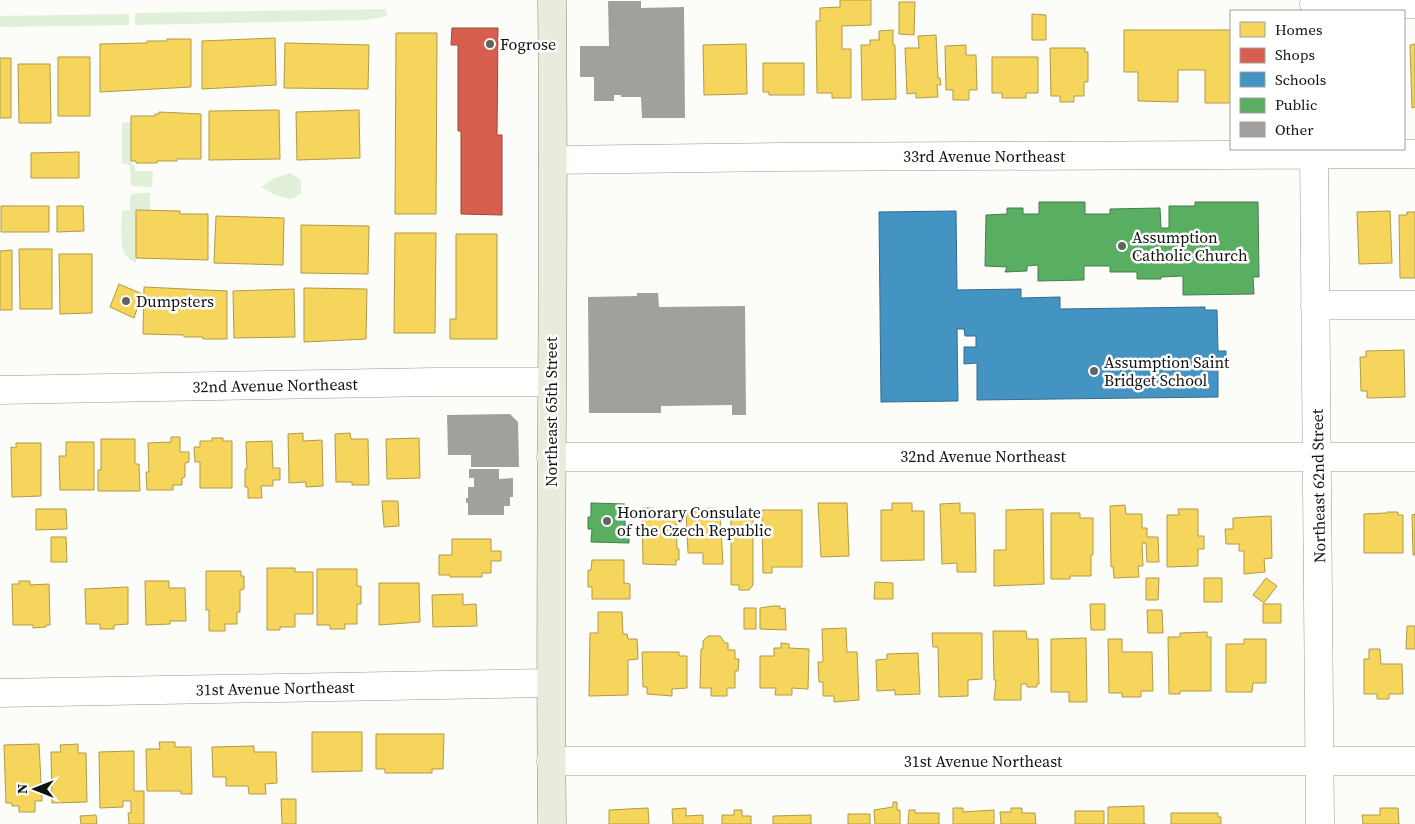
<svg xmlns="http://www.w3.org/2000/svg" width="1415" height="824" font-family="'Source Serif 4',serif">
<rect width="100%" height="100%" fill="#fcfcf8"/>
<!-- green -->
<path fill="#e0f0d9" d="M386,9L387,16L366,20L135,25V13Z
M129,14V25L0,27V16Z
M131,122L132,165H135V171H153L152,187L131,186L130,165L122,164V123Z
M290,173L301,180V194L291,199L275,195L261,187L275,178Z
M134,193H150V210H136V263C116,255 122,229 122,211L130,210V196Z"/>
<!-- homes -->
<path fill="#f6d55c" stroke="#b19a46" d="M840,0H871V25L842,26V49H851V98H832V93H817L816,21H820V8L840,7Z
M899,2H915L914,35L899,34Z
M1032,14L1046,15V40H1032Z
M893,30V45H895L896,99L862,100L861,45H870V40H879V31Z
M1124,30H1231V103H1205V70H1178V102L1138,101V72H1124Z
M396,33H437L436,214H395Z
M936,35L938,78H940L941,85H937L938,97L916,98V93L907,94L905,48H919L918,36Z
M275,38L276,85L202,89V41Z
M167,39H191V87L100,92V44L147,43V41H167Z
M285,43L369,45L368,89L284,88Z
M746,44L747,94L704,95L703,45Z
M1415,44V107L1412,108L1410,45Z
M966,45V55H976L977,90H969V100H953V90H946L945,46Z
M1050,48H1085V52H1088V82H1084V96H1074V102H1060V96H1051Z
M58,57H90V116H58Z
M992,57H1038V93H1026V98H1002V93H992Z
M0,58H11V118H0Z
M763,63H804V95H769V92H763Z
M18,64H50L51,123H19Z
M279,110L280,159L209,160V111Z
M359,110L360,158L297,160L296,112Z
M159,112L201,114V159H177V161H157V163H136V161H131V116H155V114H159Z
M79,152V178H31V153Z
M1,206H49V232H1Z
M57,206H83L84,231L57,232Z
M136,210L180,211V214H208V260L136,258Z
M1390,211L1392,263L1359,264L1357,212Z
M1407,212H1415V278H1400L1399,215H1407Z
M216,216L284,218L283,265L214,263Z
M301,225L369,226L368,274L301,273Z
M395,233H436L435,333H394Z
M456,234H497V339H450V319H456Z
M19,249H52V309H20Z
M12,250V310H0V251Z
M59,254H92V313L60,314Z
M119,284L142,294L134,318L110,307Z
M144,287L227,291V339H203V337H184V335L143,334Z
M304,288L367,289L366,339L304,342Z
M294,289L295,337L234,338L233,291Z
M1404,350L1405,397L1367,398V391H1361L1360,357H1366V351Z
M303,433V441L322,440L323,486L306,487V482L289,483L288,434Z
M350,433L351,439H368L369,485H352V482H336L335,434Z
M171,437H180V452H189V462L185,463V477L182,478V485H173V490H147L146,472H149L148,443L171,442Z
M212,438H223V441H232V488H200V462H195L194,447H200V441H212Z
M419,438L420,478L387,479L386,439Z
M101,439H135V464H139L140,491H98V470H101Z
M272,441L273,468H280V480H273V486H261L262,498H248V487H245V469H247L246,442Z
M66,442H94V490H60L59,456H66Z
M16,443H41V496L12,497L11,447L16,448Z
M382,501H398L399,526L384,527Z
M818,503H847L849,556L821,557Z
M892,503H912V511H924V560L881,561V510H892Z
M960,503V513H975L976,572H957V563L942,564L940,504Z
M1125,505L1126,514H1142V528H1147V537H1158L1159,562H1147L1146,543H1142L1143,566H1138L1139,577L1114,578L1113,566L1111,567L1110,506Z
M642,508H654V511H676L677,549H679V560H676V565L643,564Z
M714,508V511H720L723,564H703V553H688L686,512L697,511V509Z
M36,509H66L67,529L36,530Z
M1043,509L1044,584L994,586V550H1006V510Z
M1178,509H1198V536H1204V549H1198V566L1167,567V515H1179Z
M762,510H802V567H772V573H763Z
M731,512H753V585L749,590H739V585H731Z
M1387,512H1398V515H1403V553H1364V514L1387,513Z
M1051,513H1080V518H1093V555H1091V576H1070V579H1051Z
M1415,514V555H1413L1412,515Z
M1271,516L1272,558L1264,559L1265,572L1244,574V551H1239V544H1226L1225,529H1233V518Z
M51,537H66L67,562H51Z
M452,539H491V551H501V561H491V573H482V577H450V575H439V555H452Z
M592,560H624V583L630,584V599H592V587H588V570H591Z
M267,568H295V572H313V614H295V627H280V630H267Z
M317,569H357V586H361V604H357V624H345V629H330V625H317Z
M206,571H241V576H244V589L240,590V612H237V624H225V631H209V610H206Z
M1146,578H1159L1158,600H1146Z
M1204,578H1222V602H1204Z
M1266,578L1277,586L1264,603L1253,595Z
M19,581H30V585L49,584L50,625H46V627L33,628V625H13L12,584H19Z
M145,581H169V588H185L186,621H170V624L146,625Z
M875,582L893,583V599H874Z
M379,583H419L420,622L379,625Z
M128,587V624L114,625V629H100V624H86L85,589Z
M463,594V605L476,604L477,626L433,627L432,595Z
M1090,604H1105V630H1091Z
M1263,604H1281V623H1263Z
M773,606H780V609L785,608L786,630L760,629V608Z
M744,608H756V629H744Z
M1147,610H1162L1163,633H1148Z
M598,612H622L623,634H627L628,639H637L638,659L628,660V695L589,696L590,633H598Z
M1407,626H1415V649H1406Z
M846,628L847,652H857L859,700L834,702V696H823V682H819L818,662H823L822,629Z
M993,631H1026L1027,639H1038L1039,684H1037V687H1027V684H1021V700H994L996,680H994Z
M1207,632V637H1211V691H1180V694H1169L1168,637H1180V633Z
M932,633H982V679L968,680V696L939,697L938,647H933Z
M708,636H720L725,643H728V650H735V659H739L738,671H735V688H727V696H711V688H700L701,649H703V641Z
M1086,638L1087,702H1069V692H1051V639Z
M1108,639H1122V652H1152L1153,691H1141V697H1122V693H1109Z
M1244,639H1266V683H1253L1252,692H1226V644H1244Z
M781,643L789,644V648L809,649L808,689L792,688V695H775L776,688H760V656H774V648H781Z
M1369,649H1380L1381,664H1402L1403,694H1389V699H1377V694H1364V659H1369Z
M642,652H679V656H687V688L672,689V696L647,694V687H643Z
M918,653L920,694L895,695V690L877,691L876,660L887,659V654Z
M312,732H362V771L312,772Z
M376,734H444L443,769H432V773H385V769H376Z
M159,742H175V747H191L192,794H181V791H147L146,749H160Z
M39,744L42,801H35V812H19V806H12V803H6L4,745Z
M78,744V753H86L87,802L52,803L51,752H61L60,745Z
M254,746V752H276L277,783L265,784L266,794H249L248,786H226V777H213L212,747Z
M134,751V791H144V824H129L128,813H131V801H123V807L100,808L99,752Z
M281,799H296V824H282Z
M893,802H897V810H900V824H875L874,810L893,807Z
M1144,806V824H1146H1108V807Z
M648,808L649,824H609V810Z
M686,808V816L703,815V824H673L672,809Z
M953,808H963V812L994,810V824H953Z
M1011,808H1022V813H1035L1036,824H1001L1000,812H1011Z
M1380,808H1398L1399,824H1363L1362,815H1380Z
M734,810H742V816H751V824H722V815H734Z
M909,810H915V813H939V824H908Z
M1075,811H1104V824H1075Z
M1171,813H1218V817H1221V824H1171Z
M848,814H870V824H848Z
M96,815L97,824H81L80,816Z
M811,815V824H773V816Z"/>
<!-- shops -->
<path fill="#d6604d" stroke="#9b483b" d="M452,28H498L497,135H502V215L461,214V131H458V45H451Z"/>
<!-- schools -->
<path fill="#4393c3" stroke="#346c8e" d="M956,211L957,290L1021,289V298L1060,297V309L1205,307V310H1217L1218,351H1226V368H1218V397L977,400V363L964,364V347H976V336H965L964,329H957L958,401L881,402L879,212Z"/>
<!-- public -->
<path fill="#5aae61" stroke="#447f49" d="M1039,202H1085V214H1110V209L1160,208L1161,228H1169V206H1195V202H1258L1259,277H1253L1254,294L1183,295V276L1161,277V279H1137V272H1110V266H1084V280L1038,281V265L1027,266V271L1005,272L1007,267L985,266L986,215L1007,214V208H1023V214H1039Z
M591,503L625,504V525H629V543L591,542L592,529H588V517H591Z"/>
<!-- building -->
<path fill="#a0a09d" d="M608,1H641V8L684,7L685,118H642L641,97H621V95H614V101H594V77H580V46H609Z
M637,293H658L659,307L745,306L746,415H732V405L661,406V413H589L588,297L637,296Z
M510,414L518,422L519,467H471V455H448L447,415Z
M469,469H499V479L513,478V497H510V506H504V515H468V503H466V498H468V487H474V478H469Z"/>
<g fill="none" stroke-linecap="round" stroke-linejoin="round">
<!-- minor casing -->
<g stroke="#979795" stroke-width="29">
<path id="minor" d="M1314,4H1415
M1314,149L1320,824
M553,160L778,157L1415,154
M1315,305H1415
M0,390L434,382H551
M551,457H1415
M0,693L550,683
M551,761H1415"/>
</g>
<!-- major casing -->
<g stroke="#848482" stroke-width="29">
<path id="major" d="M552,0C555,275 549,549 552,824"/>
</g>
<!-- minor -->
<use href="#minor" stroke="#fffffe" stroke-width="28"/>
<!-- major -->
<use href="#major" stroke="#ebebdd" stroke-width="28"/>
</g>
<!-- markers -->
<g fill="#636362" stroke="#fff" stroke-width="2">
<circle cx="490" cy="44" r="5"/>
<circle cx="1122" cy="246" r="5"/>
<circle cx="126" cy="301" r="5"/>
<circle cx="1094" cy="371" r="5"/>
<circle cx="607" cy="521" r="5"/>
</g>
<g text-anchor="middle" stroke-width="5" stroke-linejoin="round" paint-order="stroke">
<!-- poi labels -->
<g font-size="16" fill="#111" stroke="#fff" text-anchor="start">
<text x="500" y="50">Fogrose</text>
<text x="1132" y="243">Assumption<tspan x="1132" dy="18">Catholic Church</tspan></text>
<text x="136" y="307">Dumpsters</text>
<text x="1104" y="368">Assumption Saint<tspan x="1104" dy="18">Bridget School</tspan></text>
<text x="617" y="518">Honorary Consulate<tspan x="617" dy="18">of the Czech Republic</tspan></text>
</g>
<!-- street labels -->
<g font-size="16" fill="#111" stroke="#fff">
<text x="984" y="162">33rd Avenue Northeast</text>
<text transform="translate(275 385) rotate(-1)" y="6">32nd Avenue Northeast</text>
<text transform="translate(551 412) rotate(-90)" y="6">Northeast 65th Street</text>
<text x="983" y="462">32nd Avenue Northeast</text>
<text transform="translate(1318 486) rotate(-91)" y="6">Northeast 62nd Street</text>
<text transform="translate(275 688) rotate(-1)" y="6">31st Avenue Northeast</text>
<text x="983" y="767">31st Avenue Northeast</text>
</g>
</g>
<!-- legend -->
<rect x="1230" y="10" width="175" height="140" fill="#ffffff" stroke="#a0a0a0"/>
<rect x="1240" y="22" width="25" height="15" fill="#f6d55c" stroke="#a0a0a0"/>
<text x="1275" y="35" font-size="15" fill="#111111">Homes</text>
<rect x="1240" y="48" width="25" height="15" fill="#d6604d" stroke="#a0a0a0"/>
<text x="1275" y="60" font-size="15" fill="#111111">Shops</text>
<rect x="1240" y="72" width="25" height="15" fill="#4393c3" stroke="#a0a0a0"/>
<text x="1275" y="85" font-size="15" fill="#111111">Schools</text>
<rect x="1240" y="98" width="25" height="15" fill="#5aae61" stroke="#a0a0a0"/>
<text x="1275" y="110" font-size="15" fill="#111111">Public</text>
<rect x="1240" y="122" width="25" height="15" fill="#a0a09d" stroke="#a0a0a0"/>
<text x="1275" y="135" font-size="15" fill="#111111">Other</text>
<!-- north arrow -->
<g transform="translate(35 789) rotate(270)" stroke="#ffffff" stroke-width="4" paint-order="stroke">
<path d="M0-4L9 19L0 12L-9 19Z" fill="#111111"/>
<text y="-8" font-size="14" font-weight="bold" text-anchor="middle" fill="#111111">N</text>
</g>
</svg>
